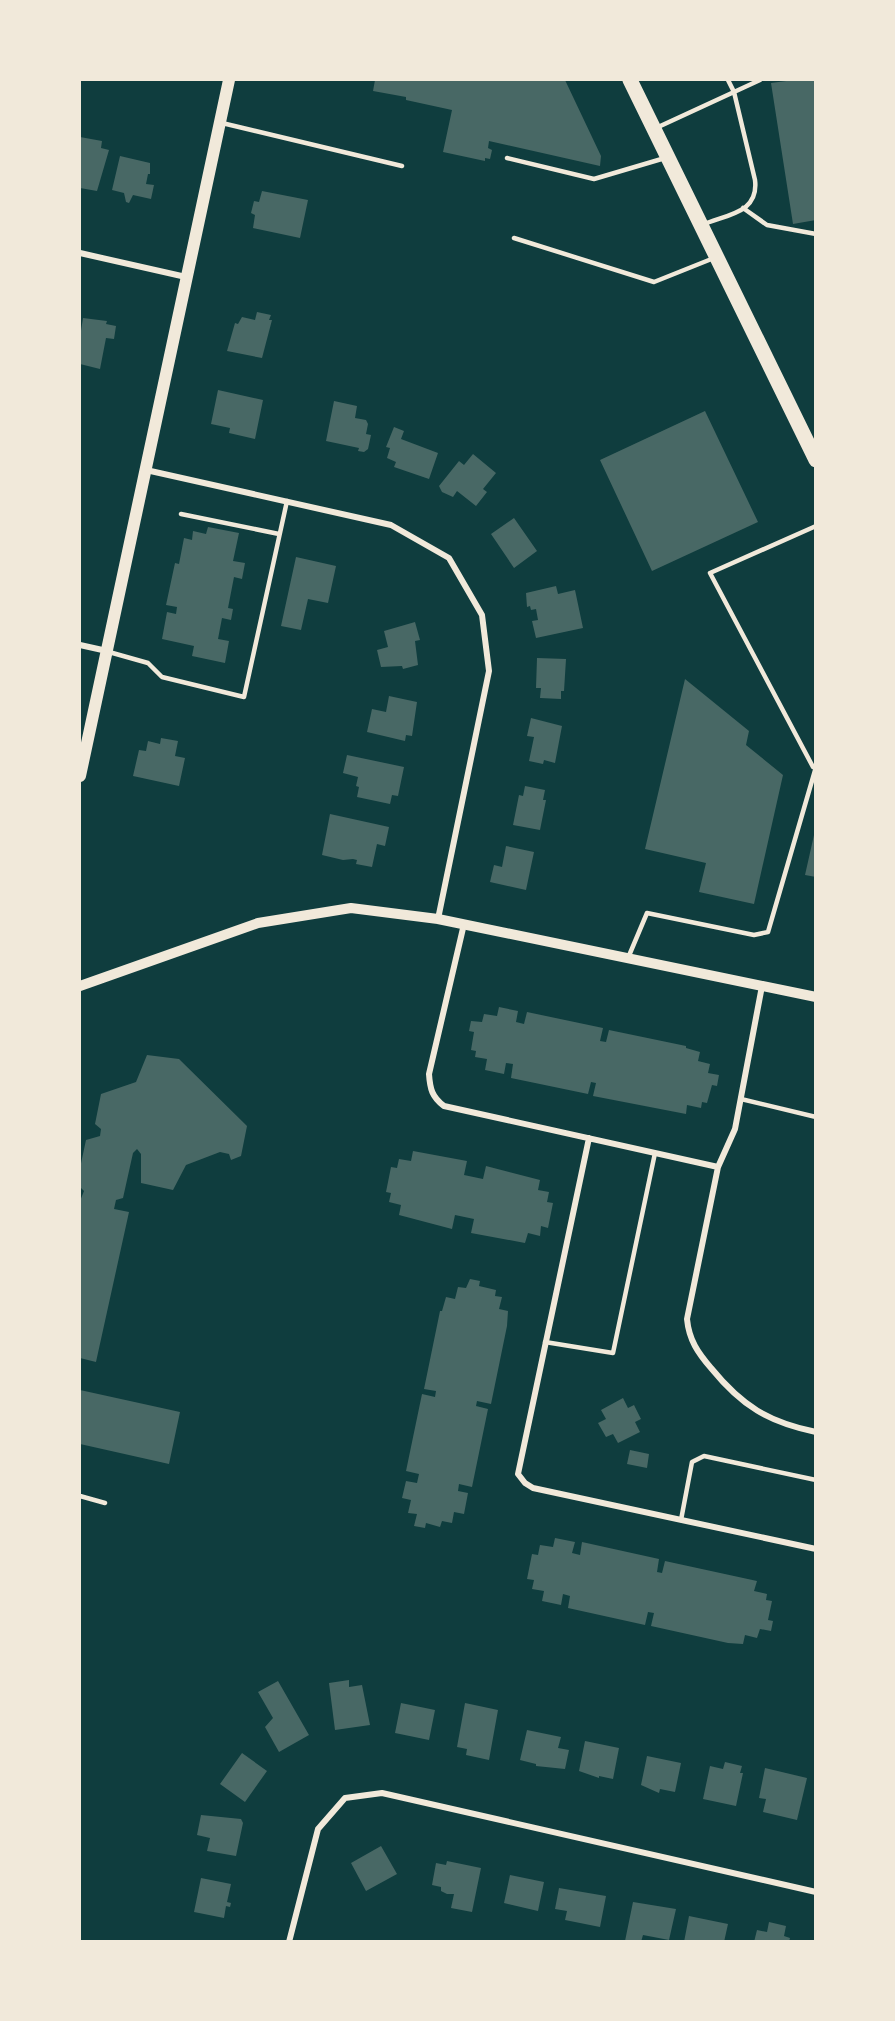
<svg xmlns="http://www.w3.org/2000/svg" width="895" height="2021" font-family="'PT Sans',sans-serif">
<rect width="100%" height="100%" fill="#0f3d3e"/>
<!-- building -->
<path fill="#486865" d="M375,80H565L601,156L600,166L489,141L488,148L492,150L490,159L485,158V161L443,152L452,110L406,100V97L373,91Z
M794,80H816V220L793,224L771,83Z
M80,137L102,141L101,148L109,150L97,191L80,188Z
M120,156L150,163V174H148L146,184L154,185L151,199L133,195L129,203L126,202L124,193L112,190Z
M262,191L308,200L300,238L253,228L255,215L251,213L254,201L259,202Z
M257,312L271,315L269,320H272L262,358L227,351L235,323L238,324L242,317L255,320Z
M83,318L107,321L106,324L116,326L114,339L106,338L100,369L80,364V337Z
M218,390L263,400L255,439L229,433L230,428L211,424Z
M334,401L357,406L355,418L366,420L368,424L366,434L371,435L368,449L364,452L358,451L359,448L326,441Z
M705,411L758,522L652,571L600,460Z
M394,427L404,431L401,439L438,453L429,479L394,467L396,462L387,458L390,448L386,447Z
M473,454L496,473L483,489L487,492L476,506L457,491L453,497L442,492L439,486L459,461L464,465Z
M514,518L537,551L514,568L491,534Z
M208,527L239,533L233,561L245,563L242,579L234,577L228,608L233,609L231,620L222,618L218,639L229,641L225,663L192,656L194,646L162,639L167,612L176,614L177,607L166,605L175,563L179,564L184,538L192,540L193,531L206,534Z
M296,557L336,566L328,603L308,599L301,630L281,626Z
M556,586L558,594L575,590L583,628L536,638L532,621L538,620L536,609L531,610L530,606L527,607L526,593Z
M415,622L420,640L415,641L418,665L403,669L402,666L381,667L377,650L388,647L384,631Z
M537,658L566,659L564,691H561V699L540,698L541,688H536Z
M685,679L749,731L746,745L783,775L754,904L699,892L706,863L645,849Z
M389,696L417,702L412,736L406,735L405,741L367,732L372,709L386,712Z
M531,718L562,726L555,763L544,760L543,764L529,761L534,737L527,736Z
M161,738L178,741L175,756L185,758L179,786L133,776L139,750L146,751L148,741L160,744Z
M347,755L404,767L398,796L392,795L390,804L357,797L359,787L356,786L358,777L343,773Z
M525,786L545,790L543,800H546L540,830L513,825L519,795L523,796Z
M330,814L389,827L385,846L377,844L372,867L356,864L357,860L353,859L343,860L322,855Z
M814,835H816V877L805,875Z
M506,846L534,852L526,890L490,882L494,865L502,867Z
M499,1007L518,1011L516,1022L524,1024L527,1012L603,1028L600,1041L606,1042L609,1030L686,1046V1048L700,1052L698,1061L710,1064L708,1073L719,1075L717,1086L712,1085L707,1103L702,1102L701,1108L687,1105L686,1114L593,1096L596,1083L591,1082L588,1094L511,1078L513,1064L506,1063L504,1074L485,1070L487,1059L475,1057L476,1051L471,1050L474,1032L469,1031L471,1021L482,1022L484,1014L497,1016Z
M147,1055L179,1059L247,1126L241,1156L231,1160L229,1154L220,1152L186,1165L173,1190L141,1183V1154L137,1149L133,1153L123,1198L116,1200L114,1209L129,1212L96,1362L80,1358V1201L84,1191L80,1187V1168L86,1140L100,1136L101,1129L95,1124L101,1094L136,1082Z
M413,1151L467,1161L464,1175L483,1179L486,1166L540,1180L538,1190L549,1192L547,1202L553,1203L548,1228L541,1226L540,1236L528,1233L525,1243L471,1233L474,1219L455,1215L452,1229L399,1215L401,1205L389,1202L391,1193L386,1192L391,1167L397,1168L399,1159L411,1161Z
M470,1279L480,1281L479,1286L496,1290L495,1296L502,1297L499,1309L508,1311L507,1326L491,1404L477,1401L476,1406L488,1409L472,1487L459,1484L458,1491L468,1493L464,1514L454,1512L452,1523L442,1521L440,1527L426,1523L425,1528L414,1526L417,1514L408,1513L411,1500L402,1498L406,1481L417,1483L419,1474L406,1471L422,1394L435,1397L436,1391L424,1389L440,1311H442L446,1297L455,1299L458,1287L466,1288Z
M80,1390L180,1412L169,1464L80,1444Z
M623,1398L628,1408L634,1405L641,1419L635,1422L640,1432L618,1443L613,1434L606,1437L598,1423L606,1419L601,1410Z
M630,1450L649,1454L647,1468L627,1464Z
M555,1538L575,1542L572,1553L580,1555L582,1542L659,1559L657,1572L662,1573L665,1561L757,1581L754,1591L767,1594L766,1600L772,1601L768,1620L773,1621L771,1631L760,1629L757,1638L745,1635L743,1644L728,1643L651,1626L654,1613L648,1612L645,1625L568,1608L570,1596L563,1594L561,1605L542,1601L544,1591L532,1589L534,1580L527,1579L532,1554L538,1555L540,1545L553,1547Z
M349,1680V1687L362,1685L370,1725L335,1730L329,1683Z
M278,1681L309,1735L279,1752L265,1727L273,1718L258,1692Z
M401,1703L435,1710L429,1740L395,1733Z
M465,1703L498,1710L489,1760L466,1755L467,1749L457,1747Z
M527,1730L561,1737L558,1748L569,1750L565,1769L536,1766V1764L520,1760Z
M585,1741L619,1748L613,1779L599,1776V1778L579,1771Z
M242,1753L267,1771L245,1802L220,1784Z
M647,1756L681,1763L675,1792L660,1789L659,1793L641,1785Z
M725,1762L742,1766L740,1773H743L736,1806L703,1799L710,1766L723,1769Z
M765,1768L807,1778L797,1820L763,1812L766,1799L759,1798Z
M201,1815L241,1819L243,1823L236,1856L207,1851L210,1838L197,1835Z
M381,1846L397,1874L366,1891L351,1863Z
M447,1861L481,1868L472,1912L451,1908L454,1894H447L441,1891V1887L432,1885L436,1863L446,1865Z
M510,1875L544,1882L538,1911L504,1903Z
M201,1878L231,1884L227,1902L231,1903L230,1907L226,1906L224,1918L194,1912Z
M559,1888L606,1896L600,1927L565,1920L567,1911L555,1909Z
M633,1902L676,1909L669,1940L643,1935L641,1942L625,1941Z
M689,1916L728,1924L724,1942H684Z
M769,1922L786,1926L784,1936L790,1938L789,1942H754L757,1930L767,1932Z"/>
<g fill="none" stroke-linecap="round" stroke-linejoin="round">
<!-- service -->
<path stroke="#f1e9da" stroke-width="4.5" d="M222,123L402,166
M656,128L760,80
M507,158L594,179L665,158
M743,208L767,225L816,234
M702,225C728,214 759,213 755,180L734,92L728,80
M514,238L654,282L714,258
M181,514L279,534
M109,652L148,663L162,677L244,697L287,501
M813,767L710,573L816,526
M628,958L647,913L754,935L768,932L816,767
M741,1099L816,1117
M545,1342L613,1353L655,1153
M80,1496L105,1503
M681,1520L692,1462L704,1456L816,1480"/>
<!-- minor -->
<path stroke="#f1e9da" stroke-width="6" d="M80,253L186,277
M146,470L391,525L449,558L482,615L489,671L438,919
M80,645L107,651
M464,924L429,1074C430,1089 432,1097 444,1106L718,1167
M762,986L735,1129L718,1167L687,1319C689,1340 698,1353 711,1368C742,1406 768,1422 816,1432
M589,1138L518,1474L525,1483L533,1488L816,1549
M289,1942L318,1829L345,1798L382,1793L816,1892"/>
<!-- tertiary -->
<path stroke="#f1e9da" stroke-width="10" d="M80,986L258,923L351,908L438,919L816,997"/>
<!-- secondary -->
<path stroke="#f1e9da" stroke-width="12" d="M80,776L229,80"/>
<!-- primary -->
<path stroke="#f1e9da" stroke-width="15" d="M630,80L816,460"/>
</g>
<!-- border -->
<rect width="895" height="2021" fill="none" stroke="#f1e9da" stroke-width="162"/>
</svg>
